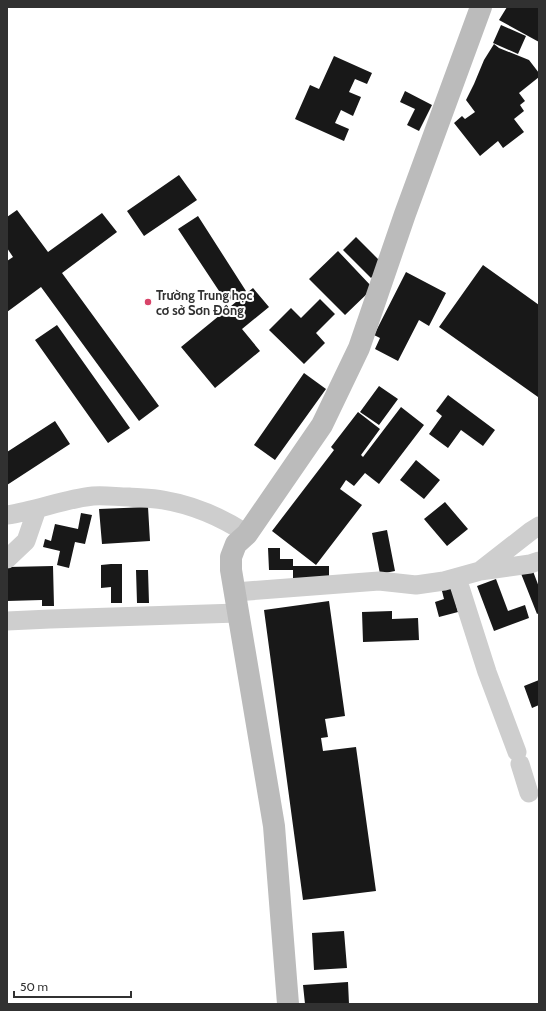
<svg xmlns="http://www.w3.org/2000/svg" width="546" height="1011" font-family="Cabin,sans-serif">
<rect width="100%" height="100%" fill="#fff"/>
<!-- building -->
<path fill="#181818" d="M507,7H539V42L499,20Z
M501,25L526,36L518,54L493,43Z
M494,44L499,48L529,60L539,73V77L519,93L525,101L520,105L524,111L514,119L524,132L503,148L498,141L480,156L454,123L462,116L465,119L475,112L466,100L474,84L484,60Z
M334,56L372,73L367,84L355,79L349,92L361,97L353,116L341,110L335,123L349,129L344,141L295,119L310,85L319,89Z
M405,91L432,105L419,131L407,125L415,109L400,102Z
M179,175L197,200L144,236L127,211Z
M17,210L48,252L102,213L117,232L62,273L159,406L139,421L41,287L7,312V261L13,257L7,248V217Z
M198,216L246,291L227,303L178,229Z
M356,237L384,265L371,278L343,250Z
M338,251L373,288L345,315L309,279Z
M483,265L539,305L538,397L439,327Z
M406,272L446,293L429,326L419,320L398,361L375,349L380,338L374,335Z
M253,288L269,307L242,329L260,351L215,388L181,347Z
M320,299L335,314L316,333L325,343L304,364L269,330L291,308L301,318Z
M57,325L130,428L108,443L35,340Z
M304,373L326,389L275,460L254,445Z
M379,386L398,399L379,425L360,412Z
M448,395L495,430L483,446L461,430L448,448L429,434L442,416L436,411Z
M401,407L424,425L379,484L365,473L354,486L346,480L340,489L362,505L316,565L272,531L334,450L331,447L358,412L380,429L361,455L363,457Z
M55,421L70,444L7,485V452Z
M416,460L440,480L424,499L400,480Z
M445,502L468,529L447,546L424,519Z
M148,507L150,541L102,544L99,509Z
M81,513L92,515L85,544L75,542L69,568L57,565L60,551L43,547L45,539L51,541L55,524L78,529Z
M387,530L395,571L380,574L372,533Z
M268,548H280V559H293V566H329V578H293V570H269Z
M111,564H122V603H111V587L101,588V565Z
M53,566L54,606H42V600L7,601V577H8V567Z
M531,566L539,587V613L537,614L520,571Z
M136,570H148L149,603H137Z
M496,579L508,611L525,605L529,618L494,631L477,586Z
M451,585L458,612L439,617L435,602L444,599L441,587Z
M329,601L345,716L325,719L328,737L321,738L323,751L356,747L376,891L303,900L264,610Z
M392,611V619L418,618L419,640L363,642L362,612Z
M539,680V705L532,708L524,686Z
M344,931L347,968L314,970L312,933Z
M348,982L349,1004H305L303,985Z"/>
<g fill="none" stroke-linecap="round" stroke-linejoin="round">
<!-- street -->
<path stroke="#cecece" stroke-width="19" d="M7,515C36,511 64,499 93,496C105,495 118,497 129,497C140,498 152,498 163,500C193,505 221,517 247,534
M7,559L26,541L37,509
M481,570L531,531L539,526
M457,578L487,672L517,752
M235,592L379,581L416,585L444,581L480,571L530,564L539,561
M7,621L50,619L238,613
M520,764L529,793"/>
<!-- secondary -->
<path stroke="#bbb" stroke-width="22" d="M288,1004L274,826L231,570V557L236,544L247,534L322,425L359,348L405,214L481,7"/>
</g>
<!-- markers -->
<circle fill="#d84469" stroke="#fff" stroke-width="1.5" cx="148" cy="302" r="4"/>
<g text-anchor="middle" stroke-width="4" stroke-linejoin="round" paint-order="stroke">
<!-- poi labels -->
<g font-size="13" font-weight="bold" fill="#313131" stroke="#fff" text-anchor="start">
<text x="156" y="300">Trường Trung học<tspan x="156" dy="15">cơ sở Sơn Đông</tspan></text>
</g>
</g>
<!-- border -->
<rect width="546" height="1011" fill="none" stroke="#313131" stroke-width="16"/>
<!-- scale -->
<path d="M14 991v6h117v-6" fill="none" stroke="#313131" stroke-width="2"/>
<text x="20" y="991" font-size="12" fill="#313131" stroke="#ffffff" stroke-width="3" paint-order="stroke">50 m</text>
</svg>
